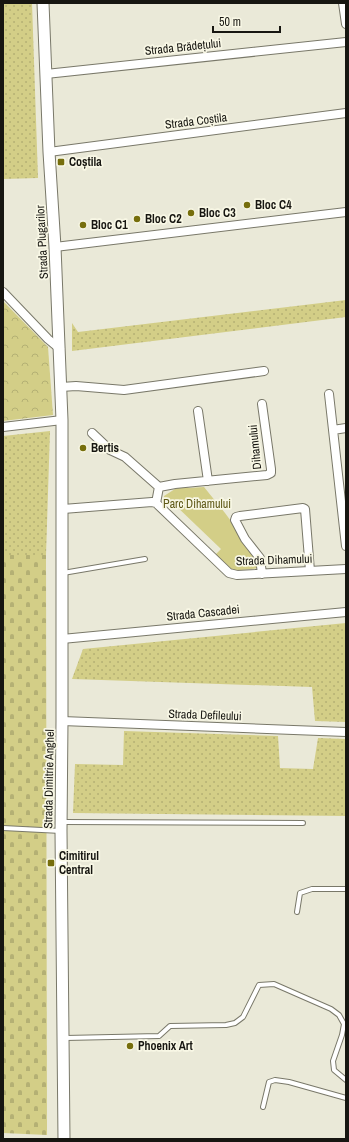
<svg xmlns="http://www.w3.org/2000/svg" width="349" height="1142" font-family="'Archivo Narrow',sans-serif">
<defs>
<pattern id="grass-dots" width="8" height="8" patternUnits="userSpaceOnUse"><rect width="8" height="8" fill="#d3ce87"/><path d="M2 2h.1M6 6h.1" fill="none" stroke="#b4b074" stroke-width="1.8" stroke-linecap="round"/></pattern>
<pattern id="forest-crowns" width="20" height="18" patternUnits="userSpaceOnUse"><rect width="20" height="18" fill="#d3ce87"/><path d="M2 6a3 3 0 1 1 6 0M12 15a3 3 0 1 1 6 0" fill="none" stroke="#b4b074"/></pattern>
<pattern id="cemetery-stones" width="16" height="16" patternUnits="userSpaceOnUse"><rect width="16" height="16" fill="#d3ce87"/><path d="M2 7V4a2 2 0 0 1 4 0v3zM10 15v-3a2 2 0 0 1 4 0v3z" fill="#b4b074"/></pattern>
</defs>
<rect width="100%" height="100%" fill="#eae9d8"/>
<!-- grass -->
<path fill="url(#grass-dots)" d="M3,3H32L38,178L3,179Z
M346,300V317L72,351V323L78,332Z
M50,431L46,555H3V436Z
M346,623V722L315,721L312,687L72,679L83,649Z
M124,731L278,736L280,768L313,769L318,738L346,739V816L73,813L75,764L123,765Z"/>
<!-- forest -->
<path fill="url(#forest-crowns)" d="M3,301L48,347L53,415L3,421Z"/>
<!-- cemetery -->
<path fill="url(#cemetery-stones)" d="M3,555H46L47,1135L3,1133Z"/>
<!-- green -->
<path fill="#d3ce87" d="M183,486L189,488L204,487L225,513L253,551L260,568L231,571L215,555L221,549L173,503L168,501L163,506L164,496L175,489Z"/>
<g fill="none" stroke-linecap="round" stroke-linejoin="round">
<!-- lane casing -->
<g stroke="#797869" stroke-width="6">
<path id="lane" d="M63,573L145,559
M62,822L303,823
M3,828L61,831
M297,912L300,893L312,889H346
M65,1038L159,1036L170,1026L226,1025L235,1023L243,1017L259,985L274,984L331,1009L339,1015L344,1024L342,1035L333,1061L334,1070L346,1080
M263,1107L269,1082L275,1080L289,1082L346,1098"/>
</g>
<!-- street casing -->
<g stroke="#797869" stroke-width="10">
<path id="street" d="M343,3L346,24
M46,74L346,42
M49,152L346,113
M55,247L346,212
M3,292L48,339L60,349
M61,387L76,386L124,390L264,371
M329,394L346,546
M198,411L208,481
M3,427L62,420
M333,430L346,428
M92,433L110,450L125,457L159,487L156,503
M159,487L175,484L267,475L271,473V469L262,404
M63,509L152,502L156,503L229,573L237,575L346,569
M262,574L260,558L245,539L235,520L236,517L240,516L303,508L305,509L310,571
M62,639L346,612
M62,721L346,732"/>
</g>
<!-- secondary casing -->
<g stroke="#797869" stroke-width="13">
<path id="secondary" d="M43,3L49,152L55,247L62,420V721L61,831L64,1139"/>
</g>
<!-- lane -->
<use href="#lane" stroke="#fff" stroke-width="4"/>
<!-- street -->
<use href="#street" stroke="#fff" stroke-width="8"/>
<!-- secondary -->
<use href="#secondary" stroke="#fff" stroke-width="11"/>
</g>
<!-- markers -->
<g fill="#766e0c" stroke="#f8f7e5" stroke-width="1.5">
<rect x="57" y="158" width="8" height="8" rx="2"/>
<circle cx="247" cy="205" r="4"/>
<circle cx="191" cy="213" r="4"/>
<circle cx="137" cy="219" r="4"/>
<circle cx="83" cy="225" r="4"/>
<circle cx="83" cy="448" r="4"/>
<rect x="47" y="859" width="8" height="8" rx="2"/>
<circle cx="130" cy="1046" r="4"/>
</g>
<g text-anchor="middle" stroke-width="3.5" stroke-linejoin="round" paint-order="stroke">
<!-- street labels -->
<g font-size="12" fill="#171611" stroke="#f8f7e5">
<text transform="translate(183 47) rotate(-6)" y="4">Strada Brădețului</text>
<text transform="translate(196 121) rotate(-7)" y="4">Strada Coștila</text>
<text transform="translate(42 242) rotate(-93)" y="4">Strada Plugarilor</text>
<text transform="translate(255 447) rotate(-96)" y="4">Dihamului</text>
<text transform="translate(274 560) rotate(-2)" y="4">Strada Dihamului</text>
<text transform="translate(203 613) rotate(-6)" y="4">Strada Cascadei</text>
<text transform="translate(205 715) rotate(2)" y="4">Strada Defileului</text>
<text transform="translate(49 779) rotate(-89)" y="4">Strada Dimitrie Anghel</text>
</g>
<!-- poi labels -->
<g font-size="12" font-weight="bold" fill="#171611" stroke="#f8f7e5" text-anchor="start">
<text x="69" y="166">Coștila</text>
<text x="255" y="209">Bloc C4</text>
<text x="199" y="217">Bloc C3</text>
<text x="145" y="223">Bloc C2</text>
<text x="91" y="229">Bloc C1</text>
<text x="91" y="452">Bertis</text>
<text x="59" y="860">Cimitirul<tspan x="59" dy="14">Central</tspan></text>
<text x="138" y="1050">Phoenix Art</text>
</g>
<!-- park labels -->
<g font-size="12" fill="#5d5715" stroke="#f8f7e5">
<text x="197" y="508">Parc Dihamului</text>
</g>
</g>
<!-- border -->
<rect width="349" height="1142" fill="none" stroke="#171611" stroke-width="8"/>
<!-- scale -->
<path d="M213 26v6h67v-6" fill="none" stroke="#171611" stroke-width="2"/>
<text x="219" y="26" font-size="12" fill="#171611" stroke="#f8f7e5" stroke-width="3" paint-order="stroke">50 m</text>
</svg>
